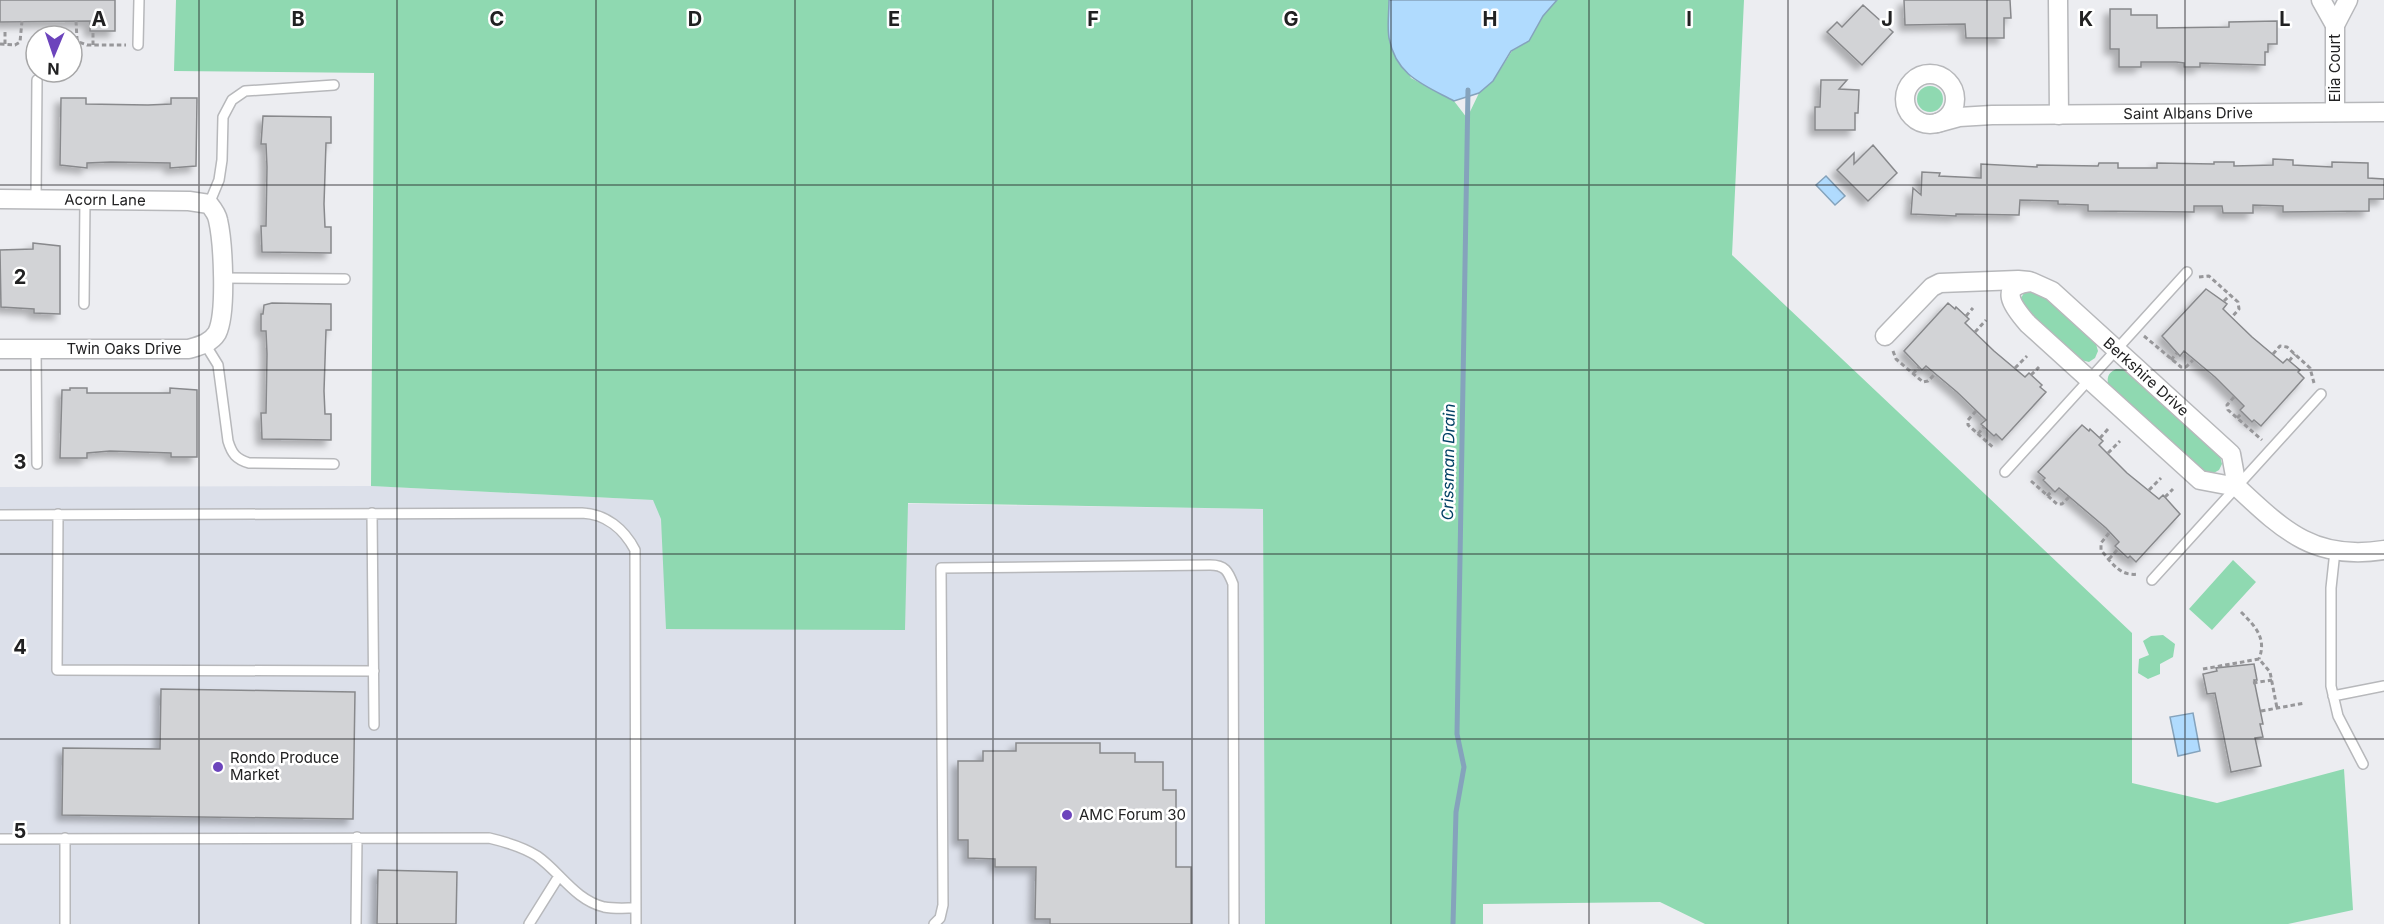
<svg xmlns="http://www.w3.org/2000/svg" width="2384" height="924" font-family="Inter,sans-serif">
<defs>
<filter id="shadow"><feDropShadow dx="-5.5" dy="5.5" stdDeviation="3" flood-color="#0004"/></filter>
</defs>
<rect width="100%" height="100%" fill="#ecedf1"/>
<!-- built -->
<path fill="#dce0ea" d="M371,486L653,500L1263,509L1265,924H0V487Z"/>
<!-- green -->
<path fill="#8fd9b1" d="M176,0H1389V38L1411,78L1454,101L1467,118L1479,93L1493,81L1512,51L1529,41L1543,16L1557,0H1744L1732,255L2132,633V783L2217,803L2344,769L2353,910L2288,924H1705L1660,902L1483,904V924H1265L1263,509L908,503L905,630L666,629L661,519L653,500L371,486L374,73L174,71Z
M1917 99a13 13 0 1 1 26 0a13 13 0 1 1-26 0Z
M2028,291L2043,296L2096,344L2098,351L2095,358L2089,362L2081,360L2028,313L2021,298L2024,293Z
M2116,369H2123L2220,456L2222,464L2219,470L2212,474L2205,473L2108,385C2107,377 2108,373 2116,369Z
M2233,560L2256,582L2212,630L2189,609Z
M2163,635L2175,644L2173,657L2160,664V674L2148,679L2138,673L2139,659L2149,655L2143,641L2151,636Z"/>
<!-- water -->
<path fill="#b0dbfe" stroke="#85a3bc" stroke-width="1.5" d="M1389,0H1557L1543,16L1529,41L1511,51L1493,81L1479,93L1454,101C1424,85 1396,76 1389,38C1387,26 1389,12 1389,0Z
M1826,176L1845,196L1835,205L1816,185Z
M2193,713L2200,751L2178,756L2170,717Z"/>
<g fill="none" stroke-linecap="round" stroke-linejoin="round">
<!-- stream -->
<path stroke="#85a3bc" stroke-width="5" d="M1453,924L1456,812L1464,767L1457,734L1468,90"/>
</g>
<!-- building -->
<path fill="#d2d3d6" stroke="#88898c" stroke-width="1.5" filter="url(#shadow)" d="M0,0H115V31H90V21L0,22Z
M1904,0H2010L2011,18H2004V38H1966L1965,24L1905,25Z
M1863,5L1893,32L1862,65L1827,32L1837,22L1842,27Z
M2110,9H2131V15H2157V28L2229,27V22L2277,21V44H2268V52H2265V65L2200,63V67H2184V63L2176,62H2141V67H2119V49H2110Z
M1821,80H1847L1839,89L1859,90L1858,113H1855V130H1815V107H1820Z
M61,98H86V104L148,105L171,104V98H197L196,166L170,168V163L111,162L87,163V168L60,165Z
M263,116L331,117V143H326L324,204L325,227H331V253L262,252L261,226H266L267,167L266,144H261Z
M1873,145L1897,173L1868,201L1837,170L1854,153V164Z
M2273,159L2293,160V165L2332,167V162L2368,163V178L2384,179V199H2369V211L2283,212V206L2253,205V213H2223L2222,206H2194V212L2088,211V205L2058,204V201L2020,200L2019,215L1956,214V216L1911,214L1913,188L1921,195L1922,172L1940,173L1939,176L1981,178V164L2037,167V165L2098,166L2099,163H2118V168H2157V163L2214,164V162H2234V166L2273,165Z
M33,243L60,246V314L34,313V309L1,307L0,250L33,249Z
M2206,289L2227,304L2223,309L2252,337L2283,363L2287,359L2300,370L2298,372L2304,378L2261,426L2254,420L2252,422L2240,410L2244,406L2215,377L2184,351L2180,356L2162,336Z
M272,303L331,304V330H326L324,391L325,414H331V440L262,439L261,413H266L267,354L266,331H261V314H263L264,305Z
M1948,303L1955,309L1956,307L1969,319L1965,323L1994,351L2025,377L2029,373L2042,385L2040,387L2046,392L2002,440L1996,434L1994,436L1981,424L1986,420L1957,392L1926,366L1922,370L1904,351Z
M70,388H87V393H170V388L197,390V457H171V453L110,451L87,453V458H60L62,390H70Z
M2082,425L2089,431L2090,429L2103,441L2099,445L2127,473L2159,499L2163,495L2180,514L2136,562L2130,556L2128,558L2115,546L2119,542L2106,528L2059,488L2055,492L2043,480L2045,478L2038,472Z
M2254,664L2257,680H2254L2263,724H2260L2263,737L2255,738L2261,766L2231,772L2215,693L2207,694L2203,674L2217,671L2216,668Z
M161,689L355,692L353,819L62,815L63,748L160,749Z
M1016,743H1100V753H1135V762H1163V790H1176V867H1191V924H1050V919H1035L1036,867H995V859L968,858V840H958V761H983V751H1016Z
M378,870L457,872L456,924H377Z"/>
<g fill="none" stroke-linecap="round" stroke-linejoin="round">
<!-- lane casing -->
<g stroke="#b7b8bb" stroke-width="12">
<path id="lane" d="M138,45L139,0
M36,199L37,80
M209,204L219,180L222,160L223,117L232,100L245,91L334,85
M222,278L345,279
M84,304L85,200
M205,344L218,365L228,441C232,454 236,459 249,463L334,464
M36,349L37,464
M2005,472L2187,272
M372,513L374,725
M58,514L57,670L374,671
M0,515L582,513C606,514 624,529 635,550L636,924
M2335,551L2331,588V686L2338,716L2363,764
M2152,580L2321,394
M2333,696L2384,686
M65,838V924
M0,839L489,838C506,842 523,847 537,856C560,872 575,900 604,907C614,909 626,908 636,908
M356,924L357,837
M529,924L559,876
M934,924L940,918L943,905L941,568L1210,565C1225,565 1228,571 1233,584L1234,924"/>
</g>
<!-- street casing -->
<g stroke="#b7b8bb" stroke-width="21">
<g id="street">
<path d="M2058,0L2059,115"/>
<path d="M2321,0L2335,25"/>
<circle cx="1930" cy="99" r="25"/>
<path d="M2335,112V25L2348,0"/>
<path id="s1" d="M1937,123L1959,117L1992,115L2384,112"/>
<path id="s2" d="M0,199L189,201L209,204C213,209 217,214 218,220C223,242 227,313 217,333C211,343 199,346 189,349H0"/>
<path d="M2032,282L2052,291L2231,454L2237,487L2200,480L2028,324C2013,307 1996,285 2032,282Z"/>
<path d="M1885,336L1932,287L1940,283L2018,280L2029,281"/>
<path d="M2237,487C2284,531 2315,561 2384,550"/>
</g>
</g>
<!-- path -->
<path stroke="#97979a" stroke-width="3" stroke-dasharray="4.5 3" stroke-linecap="butt" d="M76,21L77,39L79,42L87,45H126
M0,44L15,45L20,42L22,21
M5,44V31
M93,45V31
M2199,277L2209,276L2238,302L2239,309L2232,317
M2224,301L2230,295
M1966,316L1973,308
M1975,332L1986,320
M2144,336L2181,367H2186L2193,360
M1893,351L1896,359L1923,382L1928,381L1935,374
M2273,354L2280,346L2287,347L2310,368L2314,383
M2171,360L2177,353
M2289,361L2295,354
M2015,368L2027,356
M1913,374L1919,367
M2031,375L2039,367
M2234,397L2227,405L2228,410L2262,440
M1976,411L1968,420V425L1994,448
M2237,418L2242,413
M1978,434L1984,427
M2100,438L2108,429
M2108,453L2120,441
M2031,481L2057,504H2062L2069,497
M2149,490L2161,478
M2047,496L2053,490
M2165,497L2173,489
M2109,533L2101,543V550C2112,563 2120,577 2139,574
M2109,559L2118,549
M2241,612C2255,626 2267,638 2259,659
M2203,669L2259,659L2270,672L2277,708
M2253,683L2272,680
M2261,711L2305,703"/>
<!-- lane -->
<use href="#lane" stroke="#fff" stroke-width="9"/>
<!-- street -->
<use href="#street" stroke="#fff" stroke-width="18"/>
</g>
<!-- grid -->
<path fill="none" stroke="#212122" stroke-width="1.5" stroke-opacity="0.55" d="M199,0V924M397,0V924M596,0V924M795,0V924M993,0V924M1192,0V924M1391,0V924M1589,0V924M1788,0V924M1987,0V924M2185,0V924M0,185H2384M0,370H2384M0,554H2384M0,739H2384"/>
<!-- markers -->
<g fill="#6c44bc" stroke="#fff" stroke-width="2">
<circle cx="218" cy="767" r="6"/>
<circle cx="1067" cy="815" r="6"/>
</g>
<g text-anchor="middle" stroke-width="5" stroke-linejoin="round" paint-order="stroke">
<!-- street labels -->
<g font-size="15" fill="#212122" stroke="#fff">
<text transform="translate(2335 68) rotate(-90)" y="5">Elia Court</text>
<text dy="5" stroke="none"><textPath href="#s1" startOffset="252">Saint Albans Drive</textPath></text>
<text dy="5" stroke="none"><textPath href="#s2" startOffset="105">Acorn Lane</textPath></text>
<text x="124" y="354">Twin Oaks Drive</text>
<text transform="translate(2146 377) rotate(42)" y="5">Berkshire Drive</text>
</g>
<!-- poi labels -->
<g font-size="15" fill="#212122" stroke="#fff" text-anchor="start">
<text x="230" y="763">Rondo Produce<tspan x="230" dy="17">Market</tspan></text>
<text x="1079" y="820">AMC Forum 30</text>
</g>
<!-- water labels -->
<g font-size="16" font-style="italic" fill="#024064" stroke="#fff">
<text transform="translate(1448 462) rotate(-89)" y="6">Crissman Drain</text>
</g>
</g>
<g font-size="20" text-anchor="middle" font-weight="bold" fill="#212122" stroke="#fff" stroke-width="5" stroke-linejoin="round" paint-order="stroke">
<text x="99" y="26">A</text>
<text x="298" y="26">B</text>
<text x="497" y="26">C</text>
<text x="695" y="26">D</text>
<text x="894" y="26">E</text>
<text x="1093" y="26">F</text>
<text x="1291" y="26">G</text>
<text x="1490" y="26">H</text>
<text x="1689" y="26">I</text>
<text x="1887" y="26">J</text>
<text x="2086" y="26">K</text>
<text x="2285" y="26">L</text>
<text x="20" y="284">2</text>
<text x="20" y="469">3</text>
<text x="20" y="654">4</text>
<text x="20" y="838">5</text>
</g>
<!-- north arrow -->
<g transform="translate(54 54) rotate(182)"><circle r="28" fill="#ffffff" stroke="#a6a6a7" stroke-width="1.5"/>
<path d="M0-4.5L10 22L0 15L-10 22Z" fill="#6c44bc"/>
<text y="-9" font-size="16" font-weight="bold" text-anchor="middle" fill="#212122">N</text>
</g>
</svg>
